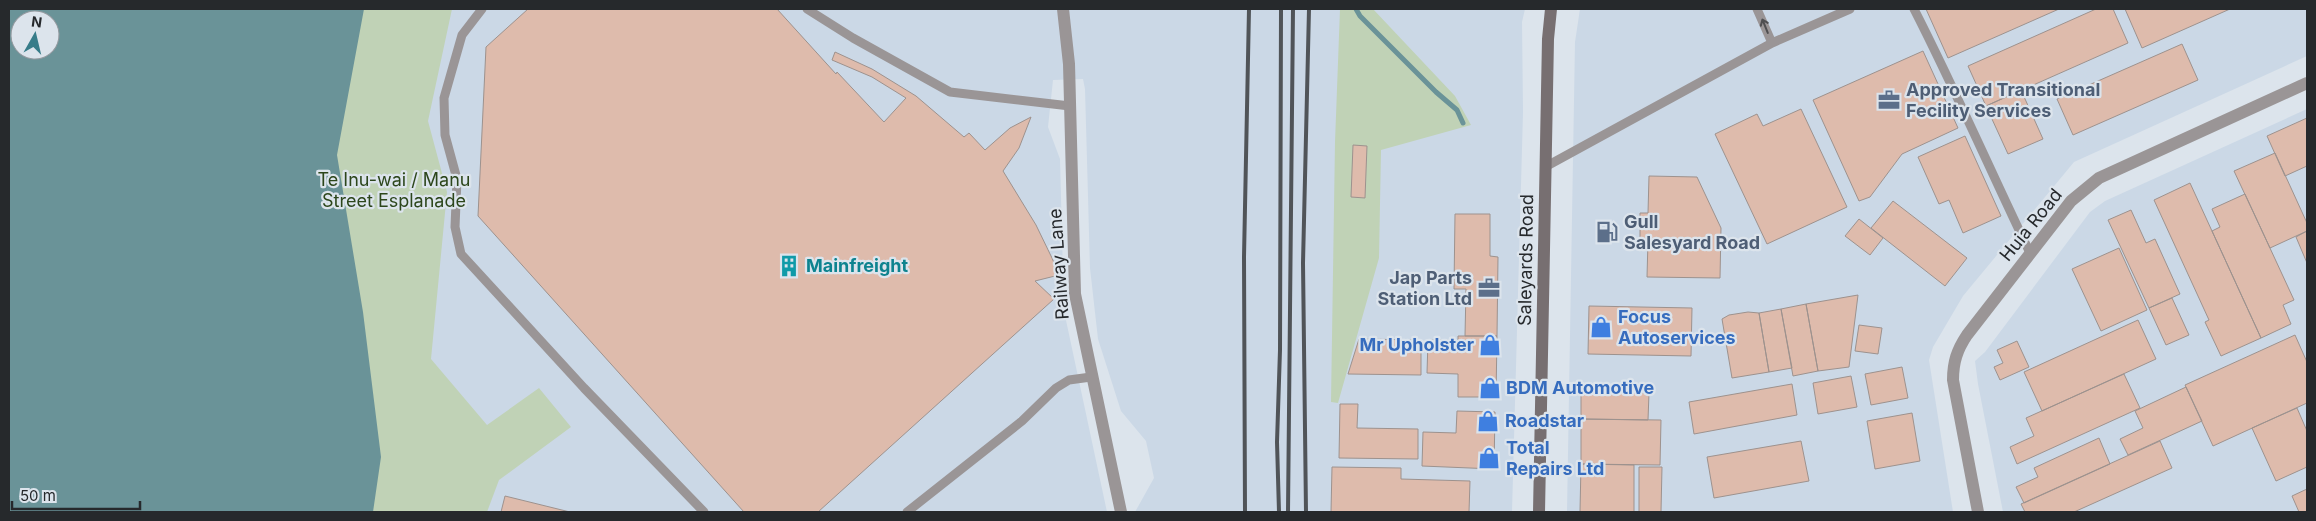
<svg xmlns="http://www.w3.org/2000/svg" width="2316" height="521" font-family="Inter,sans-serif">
<rect width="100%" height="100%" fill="#dce4ec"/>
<!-- built -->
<path fill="#cbd8e6" d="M392,9H1525L1522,22L1523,112L1512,512H1135L1154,478L1146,441L1121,411L1098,339L1090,268L1085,89L1083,79L1053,80L1048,127L1060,159L1064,311L1107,512H487L388,468Z
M1580,9H2307V56L2074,162L1963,296L1933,347L1929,360L1953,512H1567L1575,42Z
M2307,109V512H2003L1978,384L1975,361L1985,352L2090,212L2105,201Z"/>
<!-- green -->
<path fill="#c0d2b6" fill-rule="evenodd" d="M9,9H452L428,121L447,192L431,359L487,425L539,388L571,427L499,480L487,512H9ZM20,20H50V50H20Z
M1340,9H1373L1455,96L1471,125L1381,150L1379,258L1338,403L1331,402L1335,142Z"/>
<!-- water -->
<path fill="#6a9398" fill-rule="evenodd" d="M9,9H364L337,155L363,312L381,457L373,512H9ZM20,20H50V50H20Z"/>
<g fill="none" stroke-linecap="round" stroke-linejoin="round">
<!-- stream -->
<path stroke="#6a9398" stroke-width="5" d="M1356,9L1360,16L1436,92L1457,110L1463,123"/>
</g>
<!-- building -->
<path fill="#debbac" stroke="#9d928e" d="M528,9H777L836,74L837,72L884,122L906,98L872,77L832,60L835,52L872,69L916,96L964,137L969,133L985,150L1010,128L1031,117L1019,148L1003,171L1036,225L1052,258L1059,275L1035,281L1054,299L818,512H744L478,216L486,47Z
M1926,9H2059L1948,58Z
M2096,9H2113L2128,43L1986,106L1968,66Z
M2125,9H2230L2142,48Z
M2182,44L2198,80L2073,135L2057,99Z
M1923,51L1958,128L1902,154L1870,197L1859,201L1813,100Z
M2021,90L2043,139L2008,154L1986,106Z
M1801,109L1847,207L1767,244L1715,134L1757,114L1763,126Z
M2307,118V166L2285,176L2267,136Z
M1965,136L2001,216L1963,233L1949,200L1939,204L1918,157Z
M1353,145L1367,146L1365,198L1351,197Z
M2275,153L2307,223V231L2270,248L2234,171Z
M1649,176L1697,177L1721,228L1720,278L1647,277L1648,241H1640V213H1648Z
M2190,183L2261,338L2221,356L2205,322L2209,320L2154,200Z
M2245,194L2294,300L2283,305L2291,324L2261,338L2212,231L2220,227L2212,209Z
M1893,201L1967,258L1945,286L1871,228Z
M2131,210L2146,243L2155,239L2180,294L2149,308L2108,220Z
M1455,214H1490V256L1498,257L1497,336H1465L1466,289H1454Z
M1859,219L1883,238L1870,255L1845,236Z
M2307,231V263L2296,237Z
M2119,248L2147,310L2101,331L2072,269Z
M1858,295L1849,367L1818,371L1806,304Z
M2172,298L2189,335L2166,345L2149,308Z
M1806,304L1818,371L1793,376L1781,309Z
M1589,306L1692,308L1691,356L1588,354Z
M1781,309L1792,368L1769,372L1759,313Z
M1748,312L1759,313L1769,372L1732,378L1722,319L1729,315Z
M2138,320L2156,359L2042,411L2024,372Z
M1859,325L1882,328L1878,354L1855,351Z
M2295,335L2307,362V403L2213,446L2185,385Z
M1458,336H1497L1496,397H1458V374L1427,373L1428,340H1458Z
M1359,339L1421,340V375L1348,374Z
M2017,341L2029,367L2000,380L1994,367L2003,363L1997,350Z
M1902,367L1908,398L1871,405L1865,374Z
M2124,374L2140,408L2017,464L2010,447L2034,436L2026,418Z
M1851,376L1857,407L1818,414L1813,383Z
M1792,384L1797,415L1694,434L1689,402Z
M2186,387L2202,421L2128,455L2120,439L2143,428L2135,411Z
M1581,392L1649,393L1648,420L1581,419Z
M1340,404H1358L1357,428L1418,429V459L1339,458Z
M2297,408L2307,431V467L2276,481L2252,428Z
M1457,411L1495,412L1494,469L1422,466L1423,432L1456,433Z
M1912,413L1920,461L1875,469L1867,421Z
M1581,419L1661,420L1660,465L1581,464Z
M2099,438L2110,464L2024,503L2016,487L2038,477L2034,468Z
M1801,441L1809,481L1714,498L1707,457Z
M2160,441L2172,468L2074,512H2025L2021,504Z
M1581,464L1634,465V512H1580Z
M1332,467L1401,468V479L1470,481L1469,512H1331Z
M1639,467H1662L1661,512H1639Z
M2307,489V512H2299L2292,496Z
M505,496L570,512H501Z"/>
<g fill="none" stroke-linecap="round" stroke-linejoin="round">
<!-- lane -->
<path stroke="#9a9596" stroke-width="9" d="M482,9L462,35L444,98L445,135L457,179L455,227L461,254L584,388L704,512
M807,9L853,38L950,92L1070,106
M1757,9L1772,43
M1914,9C1955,89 1991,172 2030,253
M1545,167L1772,43L1850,9
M907,512L1022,421L1056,388L1069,380L1091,377"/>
<!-- street -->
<path stroke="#9a9596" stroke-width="12" d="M1063,9L1069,64L1075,294L1121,512
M1978,512L1953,380C1953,362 1957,350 1967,335L2071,201L2099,178L2307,83"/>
<!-- secondary -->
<path stroke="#776f71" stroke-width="12" d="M1539,512L1548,39L1551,9"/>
<!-- rail -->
<path stroke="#505458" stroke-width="4" d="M1245,512L1244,257L1249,9
M1279,512L1277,442L1280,350L1281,9
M1288,512L1293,9
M1306,512L1303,263L1309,9"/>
</g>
<!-- one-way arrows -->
<defs><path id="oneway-shaft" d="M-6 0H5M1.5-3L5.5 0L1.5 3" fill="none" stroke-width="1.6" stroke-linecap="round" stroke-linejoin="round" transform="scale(1.25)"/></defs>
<use stroke="#4f4f51" href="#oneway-shaft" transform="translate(1765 26) rotate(-112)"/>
<!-- icons -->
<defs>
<g id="office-bare" transform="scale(1.725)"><path d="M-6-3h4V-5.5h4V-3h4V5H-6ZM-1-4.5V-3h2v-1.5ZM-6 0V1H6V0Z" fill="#5c6f8a" stroke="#dce4ec" stroke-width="2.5" paint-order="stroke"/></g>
<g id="fuel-bare" transform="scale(1.725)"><path d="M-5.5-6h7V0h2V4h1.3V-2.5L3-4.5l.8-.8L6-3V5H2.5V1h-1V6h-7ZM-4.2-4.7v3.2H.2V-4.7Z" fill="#5c6f8a" stroke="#dce4ec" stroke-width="2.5" paint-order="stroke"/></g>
<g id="building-bare" transform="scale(1.725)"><path d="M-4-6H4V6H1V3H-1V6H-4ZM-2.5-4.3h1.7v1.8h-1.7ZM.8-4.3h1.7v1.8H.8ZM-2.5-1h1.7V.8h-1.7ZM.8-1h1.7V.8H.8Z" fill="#0f9aa8" stroke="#dce4ec" stroke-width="2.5" paint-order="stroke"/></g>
<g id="shop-bare" transform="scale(1.725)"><path d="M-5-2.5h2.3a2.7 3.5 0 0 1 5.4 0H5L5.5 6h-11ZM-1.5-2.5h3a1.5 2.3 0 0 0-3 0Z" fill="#3f7fe0" stroke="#dce4ec" stroke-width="2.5" paint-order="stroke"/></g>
</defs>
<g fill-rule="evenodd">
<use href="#office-bare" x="1889" y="100"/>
<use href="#fuel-bare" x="1607" y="232"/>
<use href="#building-bare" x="789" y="266"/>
<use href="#office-bare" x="1489" y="288"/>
<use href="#shop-bare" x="1601" y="327"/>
<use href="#shop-bare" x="1490" y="345"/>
<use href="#shop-bare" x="1490" y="388"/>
<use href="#shop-bare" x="1488" y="421"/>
<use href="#shop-bare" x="1489" y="458"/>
</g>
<g text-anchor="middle" stroke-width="4.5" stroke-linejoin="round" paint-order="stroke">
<!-- service labels -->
<g font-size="18" font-weight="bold" fill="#4e5e75" stroke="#dce4ec" text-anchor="start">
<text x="1906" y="96">Approved Transitional<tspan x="1906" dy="21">Fecility Services</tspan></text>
<text x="1624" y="228">Gull<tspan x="1624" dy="21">Salesyard Road</tspan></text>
<text x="1472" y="284" text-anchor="end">Jap Parts<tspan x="1472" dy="21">Station Ltd</tspan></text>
</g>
<!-- park labels -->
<g font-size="18" fill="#2c461b" stroke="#dce4ec">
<text x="394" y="186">Te Inu-wai / Manu<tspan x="394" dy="21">Street Esplanade</tspan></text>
</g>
<!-- street labels -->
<g font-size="18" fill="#26292c" stroke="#dce4ec">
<text transform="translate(2031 225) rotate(-51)" y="6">Huia Road</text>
<text transform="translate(1526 260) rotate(-89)" y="6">Saleyards Road</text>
<text transform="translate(1059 264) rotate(-94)" y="6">Railway Lane</text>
</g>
<!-- culture labels -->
<g font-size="18" font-weight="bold" fill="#0d838f" stroke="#dce4ec" text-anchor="start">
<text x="806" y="272">Mainfreight</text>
</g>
<!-- shop labels -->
<g font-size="18" font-weight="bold" fill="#366cbe" stroke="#dce4ec" text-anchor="start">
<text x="1618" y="323">Focus<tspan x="1618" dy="21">Autoservices</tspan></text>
<text x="1474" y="351" text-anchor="end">Mr Upholster</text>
<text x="1506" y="394">BDM Automotive</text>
<text x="1505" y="427">Roadstar</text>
<text x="1506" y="454">Total<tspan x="1506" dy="21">Repairs Ltd</tspan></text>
</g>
</g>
<!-- border -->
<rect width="2316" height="521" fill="none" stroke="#26292c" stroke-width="20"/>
<!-- north arrow -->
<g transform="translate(35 35) rotate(8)"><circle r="24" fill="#dce4ec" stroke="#93999f"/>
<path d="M0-4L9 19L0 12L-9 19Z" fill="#377c89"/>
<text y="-8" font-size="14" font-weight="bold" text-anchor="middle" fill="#26292c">N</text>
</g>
<!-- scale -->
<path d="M12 501v8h128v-8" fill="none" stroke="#26292c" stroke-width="2.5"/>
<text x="20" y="501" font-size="15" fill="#26292c" stroke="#dce4ec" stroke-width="4" paint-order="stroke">50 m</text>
</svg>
